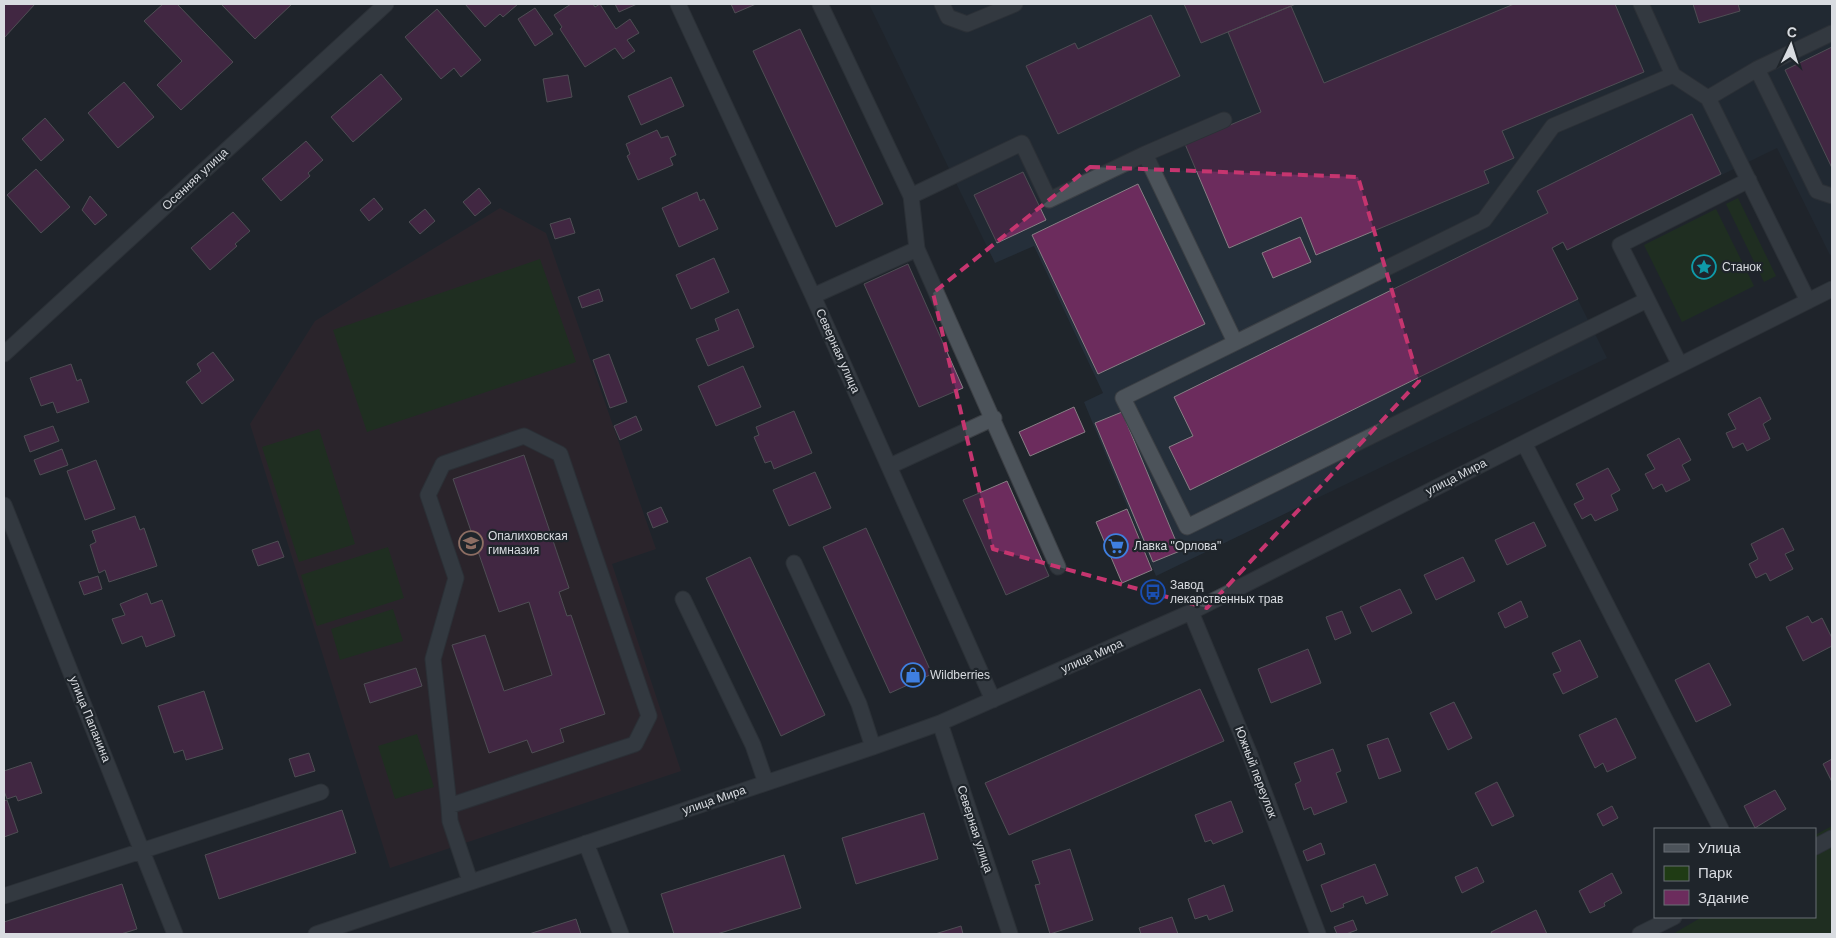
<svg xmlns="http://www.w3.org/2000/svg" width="1836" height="938" font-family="Arial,sans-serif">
<rect width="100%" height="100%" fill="#1f252b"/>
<!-- built -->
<path fill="#252f3a" d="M869,4H1832V254L1830,255L1777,148L1567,250L1563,242L1552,248L1607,358L1156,576L1084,402L1103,393L1034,246L995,263Z"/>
<!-- education -->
<path fill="#38252c" d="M500,208L546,233L656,549L612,564L681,771L390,868L250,424L315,321Z"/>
<!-- green -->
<path fill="#1f3b14" d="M1738,198L1776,276L1764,282L1726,204Z
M1716,209L1754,286L1682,322L1644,245Z
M540,259L576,362L367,432L333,330Z
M319,429L355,544L299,562L262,447Z
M388,547L404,598L317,626L301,575Z
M393,609L403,641L340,660L331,629Z
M417,734L434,787L395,799L378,746Z
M1832,826V934H1673L1702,917H1815V835Z"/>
<!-- building -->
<path fill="#6c2c5d" stroke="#887f85" d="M4,4H35L4,38Z
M163,4H177L233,62L181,110L157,85L182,61L144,21Z
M221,4H292L255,39Z
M465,4H518L503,17L500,14L485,27Z
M571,4H593L595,7L600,4L616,29L630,19L639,33L627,40L635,51L623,59L615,48L585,67L560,29L562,27L554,15Z
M615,4H637L619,12Z
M731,4H756L735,13Z
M1184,4H1296L1201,43Z
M1514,4H1615L1644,72L1502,131L1514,158L1484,171L1489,183L1316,255L1301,217L1229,248L1185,144L1261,112L1228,32L1291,6L1324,83Z
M1693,4H1738L1740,11L1699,23Z
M535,8L553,34L535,46L518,19Z
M437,9L481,60L461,77L454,68L441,79L405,37Z
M1151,15L1180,76L1058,134L1026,66L1075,43L1078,49Z
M800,29L883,204L836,227L753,51Z
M1832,47V168L1785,70Z
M381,74L402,99L353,142L331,117Z
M568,75L572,97L547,102L543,79Z
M671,77L684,106L641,125L628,96Z
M124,82L154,117L118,148L88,113Z
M1692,114L1721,174L1567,250L1563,242L1552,248L1578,299L1190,490L1169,447L1193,436L1174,397L1548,213L1537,191Z
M45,118L64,140L41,161L22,139Z
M657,130L661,138L668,136L676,155L670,158L673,165L638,180L627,156L630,154L626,144Z
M306,141L323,160L308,173L310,176L281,201L262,179Z
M36,169L70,207L41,233L7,195Z
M1023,172L1046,220L997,243L974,195Z
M1138,184L1205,324L1098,374L1032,235Z
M479,188L491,203L475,216L463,202Z
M697,192L700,201L704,199L718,229L679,247L662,208Z
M90,196L107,215L95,225L82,210Z
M374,198L383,209L369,221L360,210Z
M425,209L435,221L420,234L409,222Z
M233,212L250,231L235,244L237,246L210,270L191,248Z
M570,218L575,233L555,239L550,224Z
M1300,237L1311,262L1273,278L1262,253Z
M714,258L729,292L691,309L676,275Z
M908,264L963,388L919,407L864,284Z
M599,289L603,301L582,308L578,297Z
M738,309L754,347L708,366L696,339L719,330L715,319Z
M213,352L234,380L202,404L186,382L201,371L197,364Z
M609,354L627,402L610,408L593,360Z
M71,364L77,381L81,379L89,402L57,413L53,402L41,406L30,378Z
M743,366L761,407L716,426L698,386Z
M1760,397L1771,419L1763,424L1770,439L1747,451L1743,443L1733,448L1726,433L1736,429L1728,414Z
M1074,407L1085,432L1030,456L1019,432Z
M794,411L812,453L774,469L771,461L765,463L754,437L759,435L756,427Z
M1122,412L1180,551L1153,562L1095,423Z
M636,416L642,430L620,440L614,426Z
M53,426L59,441L30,452L24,436Z
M1679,438L1691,460L1682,465L1690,480L1666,492L1662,484L1653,489L1645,474L1655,469L1647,455Z
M62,449L68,465L40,475L34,460Z
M524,455L569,588L559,592L567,616L571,615L605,714L560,729L564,742L532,753L527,740L489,753L452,645L485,635L504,691L552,675L529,602L499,612L453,479Z
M96,460L115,509L85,520L67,471Z
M1608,468L1620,490L1611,495L1618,510L1595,521L1591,514L1582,519L1574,504L1584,499L1576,484Z
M815,472L831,508L789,526L773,490Z
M1007,481L1049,576L1006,595L963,500Z
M661,507L668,522L653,528L647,513Z
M1127,509L1152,570L1122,583L1096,522Z
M135,516L140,530L144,528L157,566L109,582L105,570L99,573L90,545L96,542L92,531Z
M1534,522L1546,546L1507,565L1495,540Z
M866,528L932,674L890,693L823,547Z
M1783,528L1794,550L1785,554L1793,569L1770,581L1766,573L1756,578L1749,564L1758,559L1751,544Z
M278,541L284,557L258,566L252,550Z
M750,557L825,715L781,736L706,578Z
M1463,557L1475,581L1436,600L1424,575Z
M98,576L102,589L84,595L79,582Z
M1400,589L1412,613L1372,632L1360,607Z
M147,593L151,604L162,600L175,636L146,647L142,636L122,644L112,619L125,615L120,604Z
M1521,601L1528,617L1505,628L1498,613Z
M1342,611L1351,633L1335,640L1326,617Z
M1808,616L1812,623L1822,618L1832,638V646L1803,661L1786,627Z
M1580,640L1598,677L1563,694L1553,674L1561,671L1552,653Z
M1308,649L1321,683L1271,703L1258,669Z
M1709,663L1731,705L1696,722L1675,680Z
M416,668L422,686L370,703L364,684Z
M1200,689L1224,741L1009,835L985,783Z
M204,691L223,749L186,760L183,750L174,753L158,706Z
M1454,702L1472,738L1448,750L1430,713Z
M1616,718L1636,758L1607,772L1603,763L1595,768L1579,735Z
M1388,738L1401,771L1379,779L1367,745Z
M1333,749L1341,771L1336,773L1347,802L1314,815L1311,807L1304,810L1295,784L1301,781L1294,763Z
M309,753L315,771L295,777L289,759Z
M1832,759V782L1823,764Z
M31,762L42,793L18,801L16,796L7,799L4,791V771Z
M1497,782L1514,816L1492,826L1475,793Z
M1775,790L1786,809L1755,828L1744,806Z
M7,800L18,832L4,837V801Z
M1231,801L1243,832L1213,844L1211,840L1205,842L1195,815Z
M1612,806L1618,818L1603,826L1597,814Z
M342,810L356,853L219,899L205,855Z
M924,813L938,859L856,884L842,838Z
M1321,843L1325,854L1307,861L1303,851Z
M1070,849L1093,920L1050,934L1035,885L1040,884L1032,861Z
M784,855L801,908L717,934H674L661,894Z
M1375,864L1388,895L1366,904L1363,896L1343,904L1344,907L1331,912L1321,885Z
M1477,867L1484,882L1462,893L1455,877Z
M1612,873L1622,893L1604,903L1605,906L1590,913L1579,891Z
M122,884L137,929L121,934H4V922Z
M1224,885L1233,911L1209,920L1207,915L1195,919L1188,899Z
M1536,910L1547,934H1492L1491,932Z
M1172,917L1178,934H1141L1139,928Z
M576,919L581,934H529Z
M1353,920L1357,930L1346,934H1337L1334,927Z
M961,926L963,934H935Z"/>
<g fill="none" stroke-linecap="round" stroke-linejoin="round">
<!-- minor casing -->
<g stroke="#3b3f44" stroke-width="17">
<path id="minor" d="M678,4L813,296L993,700
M820,4L911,196L917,249L1058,567
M942,4L948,17L967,24L1015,4
M1641,4L1673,75L1708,98L1808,301
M1757,69L1817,191L1832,196
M1708,98L1757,69L1832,33
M1145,154L1224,120
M911,196L1022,143L1049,200L1145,154L1235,342
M813,296L917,249
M1647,300L1187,527L1123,398L1484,220L1553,126L1673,75
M4,354L386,4
M1680,365L1620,245L1749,180
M1524,443L1721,829
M890,466L994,418
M4,505L175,934
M794,563L859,704L873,747
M683,599L753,745L766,783
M1191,612L1250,755L1318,934
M940,723L1010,934
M449,806L635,744L649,716L560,454L524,436L443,464L428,495L456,578L433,659L449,806L450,821L470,881
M586,843L621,934
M1815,847L1832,838
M4,896L321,792
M316,934L873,747L940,723L1191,612L1524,443L1832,289
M1640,934L1674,917"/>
</g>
<!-- minor -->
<use href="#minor" stroke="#4c535a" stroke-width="15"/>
</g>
<!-- marked area -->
<path d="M0 0H1836V938H0ZM1090,167L1358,177L1419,381L1207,608L993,549L933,293Z" fill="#1f252b" fill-opacity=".55" fill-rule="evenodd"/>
<path fill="none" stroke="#c5356f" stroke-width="4" stroke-dasharray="10 6" stroke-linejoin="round" d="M1090,167L1358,177L1419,381L1207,608L993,549L933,293Z"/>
<!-- icons -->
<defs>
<g id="sight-ring" transform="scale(1.25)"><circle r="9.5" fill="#1f252b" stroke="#0f9aa8" stroke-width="1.5"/><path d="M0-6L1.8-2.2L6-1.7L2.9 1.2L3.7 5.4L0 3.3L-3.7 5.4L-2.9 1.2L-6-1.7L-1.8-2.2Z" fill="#0f9aa8"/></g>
<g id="school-ring" transform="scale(1.25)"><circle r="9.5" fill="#1f252b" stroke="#8d6e63" stroke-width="1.5"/><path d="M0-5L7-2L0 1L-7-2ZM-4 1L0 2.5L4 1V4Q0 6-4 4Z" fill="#8d6e63"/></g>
<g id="supermarket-ring" transform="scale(1.25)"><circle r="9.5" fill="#1f252b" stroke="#3f7fe0" stroke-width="1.5"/><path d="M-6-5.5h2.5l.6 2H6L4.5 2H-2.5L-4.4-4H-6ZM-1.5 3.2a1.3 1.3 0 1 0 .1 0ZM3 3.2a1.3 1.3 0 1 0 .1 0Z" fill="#3f7fe0"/></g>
<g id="bus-ring" transform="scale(1.25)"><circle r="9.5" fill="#1f252b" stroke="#1a4fb4" stroke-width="1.5"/><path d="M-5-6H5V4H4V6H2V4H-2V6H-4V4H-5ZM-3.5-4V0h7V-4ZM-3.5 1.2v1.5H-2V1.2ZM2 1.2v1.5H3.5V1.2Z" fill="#1a4fb4"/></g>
<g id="shop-ring" transform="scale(1.25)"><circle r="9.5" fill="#1f252b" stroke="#3f7fe0" stroke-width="1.5"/><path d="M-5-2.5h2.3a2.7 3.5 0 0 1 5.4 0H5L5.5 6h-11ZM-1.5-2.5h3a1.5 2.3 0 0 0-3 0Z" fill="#3f7fe0"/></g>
</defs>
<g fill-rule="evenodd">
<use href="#sight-ring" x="1704" y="267"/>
<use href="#school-ring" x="471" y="543"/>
<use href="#supermarket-ring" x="1116" y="546"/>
<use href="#bus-ring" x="1153" y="592"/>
<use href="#shop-ring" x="913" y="675"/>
</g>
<g text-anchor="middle" stroke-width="4.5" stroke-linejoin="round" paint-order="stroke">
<!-- street labels -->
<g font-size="12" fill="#d9dce1" stroke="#1f252b">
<text transform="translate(195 179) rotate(-43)" y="4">Осенняя улица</text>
<text transform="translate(838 351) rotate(66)" y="4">Северная улица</text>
<text transform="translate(1456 477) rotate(-27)" y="4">улица Мира</text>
<text transform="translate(1092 656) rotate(-24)" y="4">улица Мира</text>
<text transform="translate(90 719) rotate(68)" y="4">улица Папанина</text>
<text transform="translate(1256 772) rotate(69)" y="4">Южный переулок</text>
<text transform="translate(714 800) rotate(-19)" y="4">улица Мира</text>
<text transform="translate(975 829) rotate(72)" y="4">Северная улица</text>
</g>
<!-- poi labels -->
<g font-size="12" fill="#d9dce1" stroke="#1f252b" text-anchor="start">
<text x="1722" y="271">Станок</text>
<text x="488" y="540">Опалиховская<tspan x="488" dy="14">гимназия</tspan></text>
<text x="1134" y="550">Лавка "Орлова"</text>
<text x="1170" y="589">Завод<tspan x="1170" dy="14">лекарственных трав</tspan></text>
<text x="930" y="679">Wildberries</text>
</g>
</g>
<!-- border -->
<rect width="1836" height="938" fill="none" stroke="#d9dce1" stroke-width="10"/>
<!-- legend -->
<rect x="1654" y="828" width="162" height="90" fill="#1f252b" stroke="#696e74"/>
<rect x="1664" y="844" width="25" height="8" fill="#4c535a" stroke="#696e74"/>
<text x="1698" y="853" font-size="15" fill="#d9dce1">Улица</text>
<rect x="1664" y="866" width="25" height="15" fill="#1f3b14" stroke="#696e74"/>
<text x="1698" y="878" font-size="15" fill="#d9dce1">Парк</text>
<rect x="1664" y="890" width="25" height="15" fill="#6c2c5d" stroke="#696e74"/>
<text x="1698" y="903" font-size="15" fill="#d9dce1">Здание</text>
<!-- north arrow -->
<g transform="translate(1791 45) rotate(4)" stroke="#1f252b" stroke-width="4" paint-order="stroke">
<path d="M0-4L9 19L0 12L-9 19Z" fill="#d9dce1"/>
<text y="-8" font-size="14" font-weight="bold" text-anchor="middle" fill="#d9dce1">С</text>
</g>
</svg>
